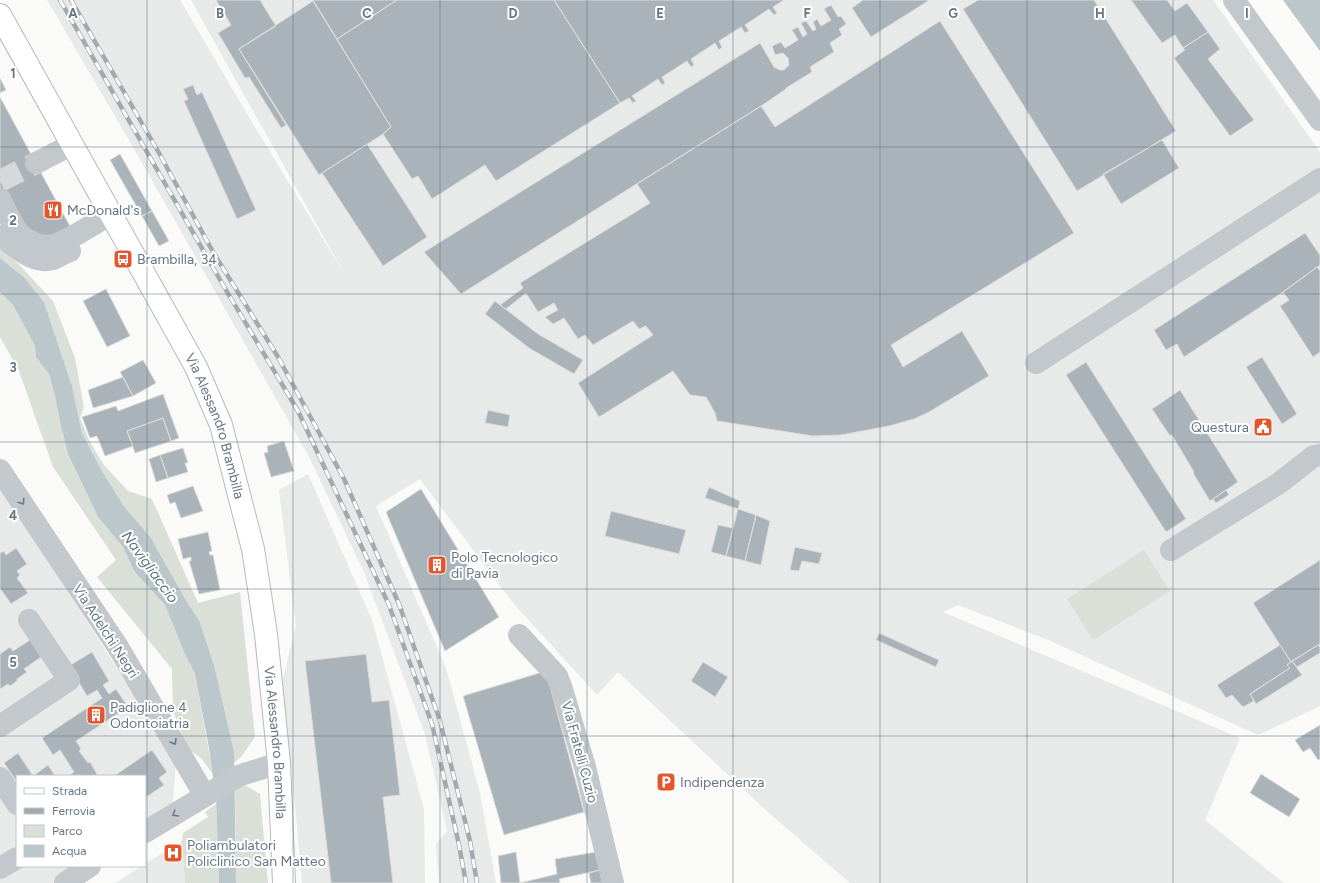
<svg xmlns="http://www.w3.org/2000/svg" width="1320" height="883" font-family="Figtree,sans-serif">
<rect width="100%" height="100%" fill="#fafaf8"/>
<!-- built -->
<path fill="#e8e9e9" d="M47,0H180L246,112L346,277L191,0H1213L1320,152V706L1258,735L1046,639L958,605L943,612L1240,738L1205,820L1284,883H850L770,814L618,672L597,695L513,603L420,479L376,506L446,668L480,793L496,883H439L436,844L447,831L425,734L363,570L308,455L137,154Z
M308,474L372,620L424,809L425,883H302L296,816L282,683L296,626L279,490Z
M0,486L176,760L173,802L145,821V776H17V866H81L57,883H0Z
M182,841L185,883H115L142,866H145V864Z"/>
<!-- green -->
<path fill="#dadfd7" d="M0,244L53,301L75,358L84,408L80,418L88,438L103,464L128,491L152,499L198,603L240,592L255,737L242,756L234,763V751L214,665L200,622L184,597L151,538L123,505L102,471L82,433L72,386L44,302L24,277L0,258Z
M0,292L13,305L35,346L36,357L49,374L55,396L60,422L68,454L98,517L123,547L134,571L165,605L184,652L195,674L213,774L201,758L188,749L173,711L172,669L97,577L116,560L53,467L19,371L0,337Z
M1144,550L1170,591L1093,640L1067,599Z
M243,784L260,794L268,883H236L235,790Z
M216,804L219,883H185L182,841L183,833L208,817L205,812Z"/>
<!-- water -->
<path fill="#bbc7cb" d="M1283,0H1320V51Z
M0,258L24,277L44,302L72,386L82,433L102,471L123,505L151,538L184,597L200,622L214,665L234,751L236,883H219L216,799L209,748L195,674L184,652L165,605L134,571L123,547L98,517L68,454L60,422L55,396L49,374L36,357L35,346L13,305L0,292Z"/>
<!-- building -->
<path fill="#aab3b9" stroke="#dcdcda" d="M216,0H260L276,26L239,49L286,125L281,128L249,77L245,78L218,33L231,25Z
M313,0H397L337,39Z
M397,0H554L620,103L496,181L485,165L432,199L418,176L412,179L383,134L391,127L337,39Z
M554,0H784L773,7L777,13L774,15L769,9L745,25L749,31L745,33L741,27L719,41L722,47L719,50L715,43L691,59L694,65L691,67L687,61L662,77L665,83L662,85L658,79L632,96L636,101L633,103L629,98L620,103Z
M863,0H928V1L871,37L852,8Z
M978,0H1094L1176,131L1077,191L963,9Z
M1131,0H1167L1175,11L1187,3L1208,32L1183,48L1175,35L1162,43Z
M313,1L391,127L383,134L319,175L239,49Z
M831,5L838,17L841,16L846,24L839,29L842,35L830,43L834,52L810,67L812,72L786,88V89L761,106L461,294L424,252L760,43L774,67L780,70H784L789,65L788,58L783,53L775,55L772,46L781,42L785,48L798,40L792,30L798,27L803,37L807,34L801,23L806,21L813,31L816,29L813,22L817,19L821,26L831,20L824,9Z
M940,21L1074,233L891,345L903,367L962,331L989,376L929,412L914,419L889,426L841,435L813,436L717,421L715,413L706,397L690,395L673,371L599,417L578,383L653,335L646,326L639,329L633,321L593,345L585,335L578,339L564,318L553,324L545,317L558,310L554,303L538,312L526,293L506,309L500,305L523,288L520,283L650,203L637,184L761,106L775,127Z
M1208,32L1220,49L1208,59L1254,120L1230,136L1174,58L1185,50L1183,48Z
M0,78L6,90L0,93Z
M193,85L197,95L202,92L256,210L237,219L184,101L188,99L183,89Z
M0,97L72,230L52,242L25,234L0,187Z
M1162,140L1179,168L1121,204L1103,174Z
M367,144L427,237L383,266L322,173Z
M120,154L152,211L142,216L110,160Z
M152,211L169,241L159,246L142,216Z
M1305,233L1320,255V265L1283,292L1184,357L1177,344L1166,350L1154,330Z
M1317,267L1320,271V352L1313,357L1280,306L1289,300L1283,292Z
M106,289L130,336L107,347L83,301Z
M495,301L538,334L583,360L574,374L529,348L485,314Z
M1262,357L1297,414L1282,424L1246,367Z
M143,360L156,383L133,396L120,372Z
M1086,362L1186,519L1166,532L1066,375Z
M123,377L133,396L93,408L88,390Z
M1180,390L1238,482L1210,501L1193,473L1194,472L1172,435L1170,436L1152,409Z
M163,394L179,438L171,441L163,418L127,431L133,446L105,456L97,436L90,438L82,417L116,406L118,411Z
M488,410L510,415L508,427L485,423Z
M163,418L171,441L135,453L127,431Z
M284,441L294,471L271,477L264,453L268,452L267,446Z
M183,448L188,463H185L188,472L168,478L160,455Z
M160,455L168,478L156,482L149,459Z
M193,486L203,511L181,518L175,502L170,504L167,495Z
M709,487L740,501L738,509L705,498Z
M421,489L499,617L445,651L386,512Z
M1226,490L1229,495L1216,503L1213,499Z
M738,509L756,515L745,561L726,556Z
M611,511L686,530L679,554L605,536Z
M756,515L770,521L761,565L745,561Z
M718,525L733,528L726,556L711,552Z
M208,532L212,551L209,552L210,555H213L220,590L199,594L189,561H191V557L183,559L178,539Z
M795,547L822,553L819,564L802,561L799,571L790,570Z
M16,548L27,564L17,571L20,575L17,578L28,593L11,604L0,588V552L1,553L4,551L6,555Z
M1320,560V644L1291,662L1253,603Z
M879,633L939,660L936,667L876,640Z
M30,640L41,657L24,669L27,672L17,679V681L10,686L8,684L0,689V654L10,647L13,651Z
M1280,645L1291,662L1287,665L1290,668L1250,694L1254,701L1243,707L1232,695L1226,698L1217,685Z
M1318,645L1320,647V653L1297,667L1292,661Z
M92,652L109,681L103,685L109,694L116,689L128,707L76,741L81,749L79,751L88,763L90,762L97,774L96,776H68L74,772L60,750L53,755L42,738L102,698L97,690L87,696L69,666Z
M366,654L372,702L389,700L400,795L383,797L393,883H331L305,661Z
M1292,661L1302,675L1256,704L1250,694L1290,668L1287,665Z
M703,662L728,677L715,697L691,681Z
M546,671L584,812L504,835L463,696Z
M1320,725V759L1318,760L1310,748L1303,752L1295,740Z
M152,750L167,772L159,778L164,785L145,798V776H114Z
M18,753L33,776L48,765L55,776H17V782L4,763Z
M1261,774L1300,799L1289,817L1250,793Z
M516,852L520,883H501L498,856Z
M596,852L600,870L559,879L560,883H520L557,874L555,859Z
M600,870L603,883H591L589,873Z"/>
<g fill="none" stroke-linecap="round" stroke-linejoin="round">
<!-- minor-tunnel -->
<path stroke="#d5d9db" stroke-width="22" stroke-dasharray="22 11" stroke-linecap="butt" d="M0,181L36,163"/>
<!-- major casing -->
<g stroke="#b5babe" stroke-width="24">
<g id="major">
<path id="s1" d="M0,15L196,367L221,425L253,549L266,634L279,763L284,883"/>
</g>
</g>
<!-- minor -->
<path stroke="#c3c8cc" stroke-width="22" d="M1234,0L1320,120
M36,163L71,145
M0,199C5,208 13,227 20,234C28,242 42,248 54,245C70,240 95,223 111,214
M0,236C16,246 32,265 53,259C58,257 64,253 70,251
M1036,363L1320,179
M0,470L118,647L205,796
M1171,550L1278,484L1314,456L1320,455
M519,635L557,676L562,689L585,767L613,883
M0,726L69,680L29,620
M0,778L17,804
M145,832L238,776L279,763
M0,868L17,858
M65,883L90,866"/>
<!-- major -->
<use href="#major" stroke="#fff" stroke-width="22"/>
<!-- rail casing -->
<g stroke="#a2aab0" stroke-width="4.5">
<path id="rail" d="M60,0L223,285L298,411L389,605L432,724L459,845L466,883
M71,0L159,153L213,252L278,357L344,479L399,604L440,721L470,841L477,883"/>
</g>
<!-- rail -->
<use href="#rail" stroke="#fff" stroke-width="3" stroke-dasharray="9" stroke-linecap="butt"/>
</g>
<!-- one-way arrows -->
<defs><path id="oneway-chevron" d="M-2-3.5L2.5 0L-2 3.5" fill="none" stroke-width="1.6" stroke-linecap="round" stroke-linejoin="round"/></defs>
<g stroke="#6a7a87">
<use href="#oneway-chevron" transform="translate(22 502) rotate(56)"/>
<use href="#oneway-chevron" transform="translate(174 742) rotate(59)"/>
<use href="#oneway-chevron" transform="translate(175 814) rotate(149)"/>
</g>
<!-- grid -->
<path fill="none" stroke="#657683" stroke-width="1" stroke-opacity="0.55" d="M147,0V883M293,0V883M440,0V883M587,0V883M733,0V883M880,0V883M1027,0V883M1173,0V883M0,147H1320M0,294H1320M0,442H1320M0,589H1320M0,736H1320"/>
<!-- icons -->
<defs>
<g id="restaurant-square" transform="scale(1)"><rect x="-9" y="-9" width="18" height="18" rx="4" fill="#e4572e" stroke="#fff"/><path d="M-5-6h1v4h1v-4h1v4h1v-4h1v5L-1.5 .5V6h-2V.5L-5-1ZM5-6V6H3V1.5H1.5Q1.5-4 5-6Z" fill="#fff"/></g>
<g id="bus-square" transform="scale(1)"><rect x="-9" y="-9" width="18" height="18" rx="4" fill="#e4572e" stroke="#fff"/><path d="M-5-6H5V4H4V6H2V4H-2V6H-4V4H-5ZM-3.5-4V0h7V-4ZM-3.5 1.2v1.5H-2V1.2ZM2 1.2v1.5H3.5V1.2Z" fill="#fff"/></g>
<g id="civic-square" transform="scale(1)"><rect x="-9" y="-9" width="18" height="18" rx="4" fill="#e4572e" stroke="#fff"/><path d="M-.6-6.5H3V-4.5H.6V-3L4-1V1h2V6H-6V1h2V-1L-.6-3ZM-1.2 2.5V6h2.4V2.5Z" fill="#fff"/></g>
<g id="building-square" transform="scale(1)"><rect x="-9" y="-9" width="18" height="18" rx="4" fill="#e4572e" stroke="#fff"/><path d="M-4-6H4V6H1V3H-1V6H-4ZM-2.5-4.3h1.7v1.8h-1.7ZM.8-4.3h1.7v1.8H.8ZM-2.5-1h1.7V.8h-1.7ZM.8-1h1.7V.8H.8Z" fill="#fff"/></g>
<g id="parking-square" transform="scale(1)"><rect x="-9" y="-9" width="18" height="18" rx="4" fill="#e4572e" stroke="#fff"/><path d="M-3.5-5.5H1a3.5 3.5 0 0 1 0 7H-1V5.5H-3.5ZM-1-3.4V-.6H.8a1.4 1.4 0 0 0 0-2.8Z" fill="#fff"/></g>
<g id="hospital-square" transform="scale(1)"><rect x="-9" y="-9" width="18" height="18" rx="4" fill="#e4572e" stroke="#fff"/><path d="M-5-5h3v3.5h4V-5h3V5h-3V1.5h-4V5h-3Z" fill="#fff"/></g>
</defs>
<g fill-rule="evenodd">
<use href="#restaurant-square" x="53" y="210"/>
<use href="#bus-square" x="123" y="259"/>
<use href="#civic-square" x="1263" y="427"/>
<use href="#building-square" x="437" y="565"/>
<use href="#building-square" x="96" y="715"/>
<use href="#parking-square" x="666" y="782"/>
<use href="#hospital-square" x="173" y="853"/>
</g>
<g text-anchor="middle" stroke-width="4" stroke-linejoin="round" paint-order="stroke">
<!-- poi labels -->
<g font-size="14" fill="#657683" stroke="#fff" text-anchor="start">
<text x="67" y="215">McDonald's</text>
<text x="137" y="264">Brambilla, 34</text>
<text x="1249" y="432" text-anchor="end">Questura</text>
<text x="451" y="562">Polo Tecnologico<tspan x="451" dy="16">di Pavia</tspan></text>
<text x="110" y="712">Padiglione 4<tspan x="110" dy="16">Odontoiatria</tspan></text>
<text x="680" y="787">Indipendenza</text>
<text x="187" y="850">Poliambulatori<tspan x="187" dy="16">Policlinico San Matteo</tspan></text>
</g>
<!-- street labels -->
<g font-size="14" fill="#657683" stroke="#fff">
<text dy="5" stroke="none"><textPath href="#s1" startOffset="465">Via Alessandro Brambilla</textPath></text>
<text transform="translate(106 631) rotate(57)" y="5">Via Adelchi Negri</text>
<text dy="5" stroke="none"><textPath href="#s1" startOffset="789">Via Alessandro Brambilla</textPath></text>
<text transform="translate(580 752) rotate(75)" y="5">Via Fratelli Cuzio</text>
</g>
<!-- water labels -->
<g font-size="15" font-style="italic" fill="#60757c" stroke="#fff">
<text transform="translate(150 567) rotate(54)" y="5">Navigliaccio</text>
</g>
</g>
<g font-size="13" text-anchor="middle" font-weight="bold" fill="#657683" stroke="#fff" stroke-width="4" stroke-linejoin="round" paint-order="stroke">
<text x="73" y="18">A</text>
<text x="220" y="18">B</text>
<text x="367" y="18">C</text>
<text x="513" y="18">D</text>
<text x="660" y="18">E</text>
<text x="807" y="18">F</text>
<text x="953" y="18">G</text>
<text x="1100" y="18">H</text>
<text x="1247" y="18">I</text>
<text x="13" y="78">1</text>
<text x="13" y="225">2</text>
<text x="13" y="372">3</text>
<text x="13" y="520">4</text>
<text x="13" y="667">5</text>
</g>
<!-- legend -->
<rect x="16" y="775" width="130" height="92" fill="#ffffff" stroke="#c1c8cd"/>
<rect x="24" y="788" width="20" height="6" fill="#ffffff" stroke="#c1c8cd"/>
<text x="52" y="795" font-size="12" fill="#657683">Strada</text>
<rect x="24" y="808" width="20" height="6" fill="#a2aab0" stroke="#c1c8cd"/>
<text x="52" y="815" font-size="12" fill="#657683">Ferrovia</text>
<rect x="24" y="825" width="20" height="12" fill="#dadfd7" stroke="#c1c8cd"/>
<text x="52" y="835" font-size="12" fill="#657683">Parco</text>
<rect x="24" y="845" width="20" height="12" fill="#bbc7cb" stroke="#c1c8cd"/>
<text x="52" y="855" font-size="12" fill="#657683">Acqua</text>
</svg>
